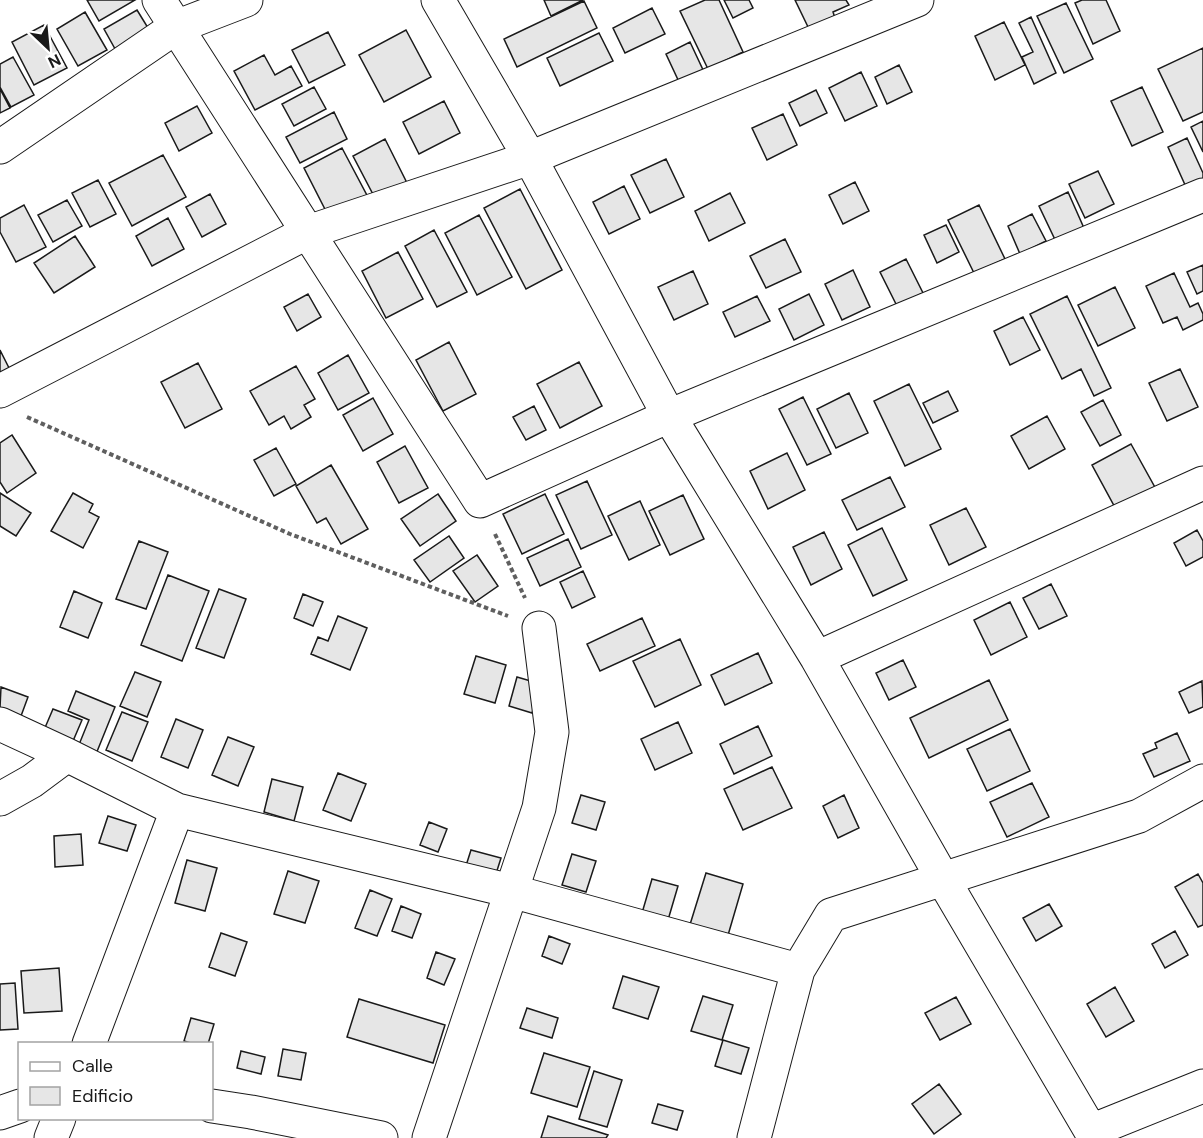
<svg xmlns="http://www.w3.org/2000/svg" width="1203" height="1138" font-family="'DM Sans',sans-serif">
<rect width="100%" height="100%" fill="#fff"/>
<!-- building -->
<path fill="#e6e6e6" stroke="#1a1a1a" stroke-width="1.5" d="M87,0H135L99,21Z
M544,0H583L551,16Z
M705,0H719L743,52L708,69L680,11Z
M724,0H749L753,8L733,18Z
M795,0H846L849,5L833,12L835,18L810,31Z
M1082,0H1106L1120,31L1093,44L1075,3Z
M584,1L597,28L517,67L504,39Z
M1066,3L1093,59L1064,73L1037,16Z
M652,8L665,34L625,53L613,28Z
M137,10L153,36L119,56L104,29Z
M85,12L107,50L78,66L57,29Z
M1031,17L1056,73L1034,84L1022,57L1033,52L1019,23Z
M1004,22L1025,65L995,80L975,36Z
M44,25L67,68L34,85L12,42Z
M406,30L431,77L384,102L359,55Z
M328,32L345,65L309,83L292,50Z
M599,33L613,61L560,86L547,58Z
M690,42L704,72L680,84L666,54Z
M1203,48V112L1183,121L1158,69Z
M264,55L275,75L291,66L302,86L255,110L234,71Z
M13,57L34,95L11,107L0,87V64Z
M899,65L912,92L887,104L875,77Z
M861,72L877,106L845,121L829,88Z
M314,87L326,109L294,126L282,104Z
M1142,87L1163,132L1132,146L1111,101Z
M0,89L10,108L0,113Z
M816,90L827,113L800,126L789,103Z
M444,101L460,133L419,154L403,122Z
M197,106L212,133L179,151L165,123Z
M334,112L347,139L300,163L286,137Z
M783,114L797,145L767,160L752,128Z
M1203,121V152L1191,127Z
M1187,138L1203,173V179L1186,187L1168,147Z
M385,139L407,183L376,200L353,156Z
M342,148L370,201L331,221L304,168Z
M163,155L186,197L132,226L109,183Z
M666,159L684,197L650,213L631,175Z
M1098,171L1114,204L1085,218L1069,184Z
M98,180L116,214L90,227L72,193Z
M855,182L869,211L843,224L829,195Z
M624,186L640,219L609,234L593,202Z
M520,189L562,270L526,289L484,208Z
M1068,192L1087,235L1059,248L1039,206Z
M730,193L745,223L709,241L695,211Z
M210,194L226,224L202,237L186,207Z
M67,200L82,226L53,242L38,215Z
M24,205L46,247L16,262L0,232V218Z
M979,205L1005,259L974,273L948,220Z
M1032,214L1046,241L1020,254L1008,226Z
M479,215L512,277L477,295L445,233Z
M168,218L184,249L152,266L136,236Z
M946,225L959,252L937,263L924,235Z
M434,230L467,292L437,307L405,246Z
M75,236L95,267L54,293L34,263Z
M785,239L801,272L766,288L750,256Z
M398,252L423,299L386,318L362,271Z
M906,259L923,293L897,306L880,272Z
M1203,265V291L1197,294L1187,272Z
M853,270L870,307L842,320L825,284Z
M693,271L708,304L674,320L658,287Z
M1174,273L1190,307L1198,303L1203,314V320L1183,330L1177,317L1163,323L1146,286Z
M1115,287L1135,328L1098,346L1078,305Z
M308,294L321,317L297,331L284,307Z
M809,294L824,325L794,340L779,309Z
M757,296L770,321L735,337L723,312Z
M1067,296L1111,388L1094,396L1081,369L1062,379L1030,314Z
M1023,317L1040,350L1010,365L994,331Z
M449,342L476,394L443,411L416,360Z
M0,350L9,368L0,373Z
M348,355L369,393L338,410L318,373Z
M579,362L602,406L560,428L537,384Z
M198,363L222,409L185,428L161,382Z
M296,366L315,399L304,405L311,417L291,429L284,416L269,425L250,391Z
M1180,369L1198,407L1167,421L1149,383Z
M909,384L941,449L905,466L874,401Z
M948,391L958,411L933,423L923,403Z
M849,393L868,433L836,448L817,409Z
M803,397L831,454L807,465L779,409Z
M373,398L393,434L363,451L343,415Z
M1103,400L1121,435L1100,446L1081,412Z
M534,406L546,430L526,440L513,417Z
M1047,416L1065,449L1029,469L1011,436Z
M12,435L36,473L7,493L0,482V443Z
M1131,444L1157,491L1118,513L1092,465Z
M405,446L428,488L399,503L377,462Z
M276,448L296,484L274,496L254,460Z
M787,453L805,490L768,509L750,471Z
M331,465L368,529L341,544L326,518L317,523L296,486Z
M890,477L905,507L857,530L842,500Z
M587,481L612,535L581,549L556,495Z
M0,493L31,513L16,536L0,526Z
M73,493L93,504L89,512L99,517L83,548L51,531Z
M438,494L456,521L420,546L401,519Z
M545,494L564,534L522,554L503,514Z
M683,495L704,539L670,555L649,511Z
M640,501L660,545L629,560L608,516Z
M966,508L986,547L949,565L930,525Z
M882,528L907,580L873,596L848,545Z
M1197,530L1203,541V557L1186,566L1174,543Z
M824,532L842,569L811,585L793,547Z
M449,536L464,558L430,582L414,560Z
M568,539L581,567L540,586L527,558Z
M139,541L168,552L146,609L116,599Z
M477,555L498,586L475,602L453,571Z
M583,571L595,597L572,608L560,582Z
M168,575L209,591L182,661L141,645Z
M1051,584L1067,616L1039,629L1023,598Z
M219,589L246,599L224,658L196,648Z
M74,591L102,603L88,638L60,627Z
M303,594L323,602L313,626L294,618Z
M1010,602L1027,637L991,655L974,620Z
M338,616L367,628L350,670L311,654L318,637L328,641Z
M642,618L655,646L600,671L587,644Z
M680,639L701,685L655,707L633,661Z
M758,653L772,683L725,705L711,675Z
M476,656L506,665L495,703L464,694Z
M903,660L916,687L889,700L876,673Z
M135,672L161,682L147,717L120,706Z
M517,677L541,684L532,713L509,706Z
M989,680L1008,720L929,758L910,718Z
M1202,681L1203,707L1189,713L1179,692Z
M1,687L28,697L21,716L0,708Z
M76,691L115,707L94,759L76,752L89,720L68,711Z
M53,709L82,720L73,741L44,730Z
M122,712L148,722L132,761L106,750Z
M176,719L203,730L188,768L161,757Z
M678,722L692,753L655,770L641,739Z
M758,726L772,756L734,774L720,744Z
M1010,729L1030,771L987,791L967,749Z
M1177,733L1190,761L1154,777L1143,754L1157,748L1155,743Z
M228,737L254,747L238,786L212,775Z
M772,767L792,808L743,830L724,789Z
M338,773L366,784L351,821L323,810Z
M272,779L303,787L294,821L264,812Z
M1032,783L1049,817L1007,837L990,802Z
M581,795L605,802L596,830L572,823Z
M844,795L859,828L838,838L823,806Z
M108,816L136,825L127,851L99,843Z
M429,822L447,829L438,852L420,845Z
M81,834L83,865L55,867L54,836Z
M471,850L501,858L494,880L464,872Z
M572,854L596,861L586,892L562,885Z
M187,860L217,868L205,911L175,903Z
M288,871L319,881L305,923L274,914Z
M706,873L743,884L726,942L688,931Z
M1198,874L1203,883V925L1198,927L1175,887Z
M652,879L678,886L668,920L642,913Z
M370,890L392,899L377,936L355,928Z
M1049,904L1062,926L1036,941L1023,918Z
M401,906L421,914L412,938L392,931Z
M1175,931L1188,955L1165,968L1152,944Z
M221,933L247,942L235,976L209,967Z
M549,936L570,944L562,964L542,956Z
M436,952L455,959L444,985L427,978Z
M59,968L62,1011L24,1013L21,971Z
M623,976L659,987L648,1019L613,1008Z
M15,983L18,1029L0,1030V984Z
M1115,987L1134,1021L1106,1037L1087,1004Z
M703,996L733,1005L722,1040L691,1031Z
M956,997L971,1024L940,1040L925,1013Z
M359,999L445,1025L433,1063L347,1037Z
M527,1008L558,1018L552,1038L520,1028Z
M191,1018L214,1024L208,1044H194L184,1041Z
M723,1040L749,1048L741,1074L715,1066Z
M283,1049L306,1053L301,1080L278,1076Z
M241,1051L265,1057L261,1074L237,1068Z
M544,1053L590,1067L577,1107L531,1093Z
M594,1071L622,1080L607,1127L579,1119Z
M939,1084L961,1114L934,1134L912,1104Z
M658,1104L683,1111L677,1130L652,1123Z
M548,1116L608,1135L606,1138H541Z"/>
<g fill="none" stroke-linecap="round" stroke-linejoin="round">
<!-- minor casing -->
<g stroke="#1a1a1a" stroke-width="35">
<path id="minor" d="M159,0L480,501L669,416L1203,195
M438,0L530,158L669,416L817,658L944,881L1095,1138
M0,147L176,27L246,0
M0,391L308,232L530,158L917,0
M817,658L1203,483
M0,724L67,755L177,810L511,891L798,970
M0,799L32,781L67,755
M89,1044L177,810
M212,1106L251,1112L381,1138
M0,1113L20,1106
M1091,1131L1203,1086
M51,1138L59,1118
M429,1138L539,808L552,732L539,628
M754,1138L798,970L831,915L1139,816L1203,781"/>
</g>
<!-- path -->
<path stroke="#5f5f5f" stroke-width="4" stroke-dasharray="4.5 3" stroke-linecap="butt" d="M27,417L290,534L508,616
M495,534L525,598"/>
<!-- minor -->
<use href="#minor" stroke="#fff" stroke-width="33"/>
</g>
<!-- legend -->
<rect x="18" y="1042" width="195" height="78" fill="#ffffff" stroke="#a3a3a3" stroke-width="1.5"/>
<rect x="30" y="1062" width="30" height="9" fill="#ffffff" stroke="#a3a3a3" stroke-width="1.5"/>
<text x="72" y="1072" font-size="18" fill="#1a1a1a">Calle</text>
<rect x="30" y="1087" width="30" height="18" fill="#e6e6e6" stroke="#a3a3a3" stroke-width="1.5"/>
<text x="72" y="1102" font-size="18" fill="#1a1a1a">Edificio</text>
<!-- north arrow -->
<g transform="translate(48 48) rotate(154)" stroke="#ffffff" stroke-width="4.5" paint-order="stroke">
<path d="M0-4.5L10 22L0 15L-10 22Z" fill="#1a1a1a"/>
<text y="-9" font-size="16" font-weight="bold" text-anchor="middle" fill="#1a1a1a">N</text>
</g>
</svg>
